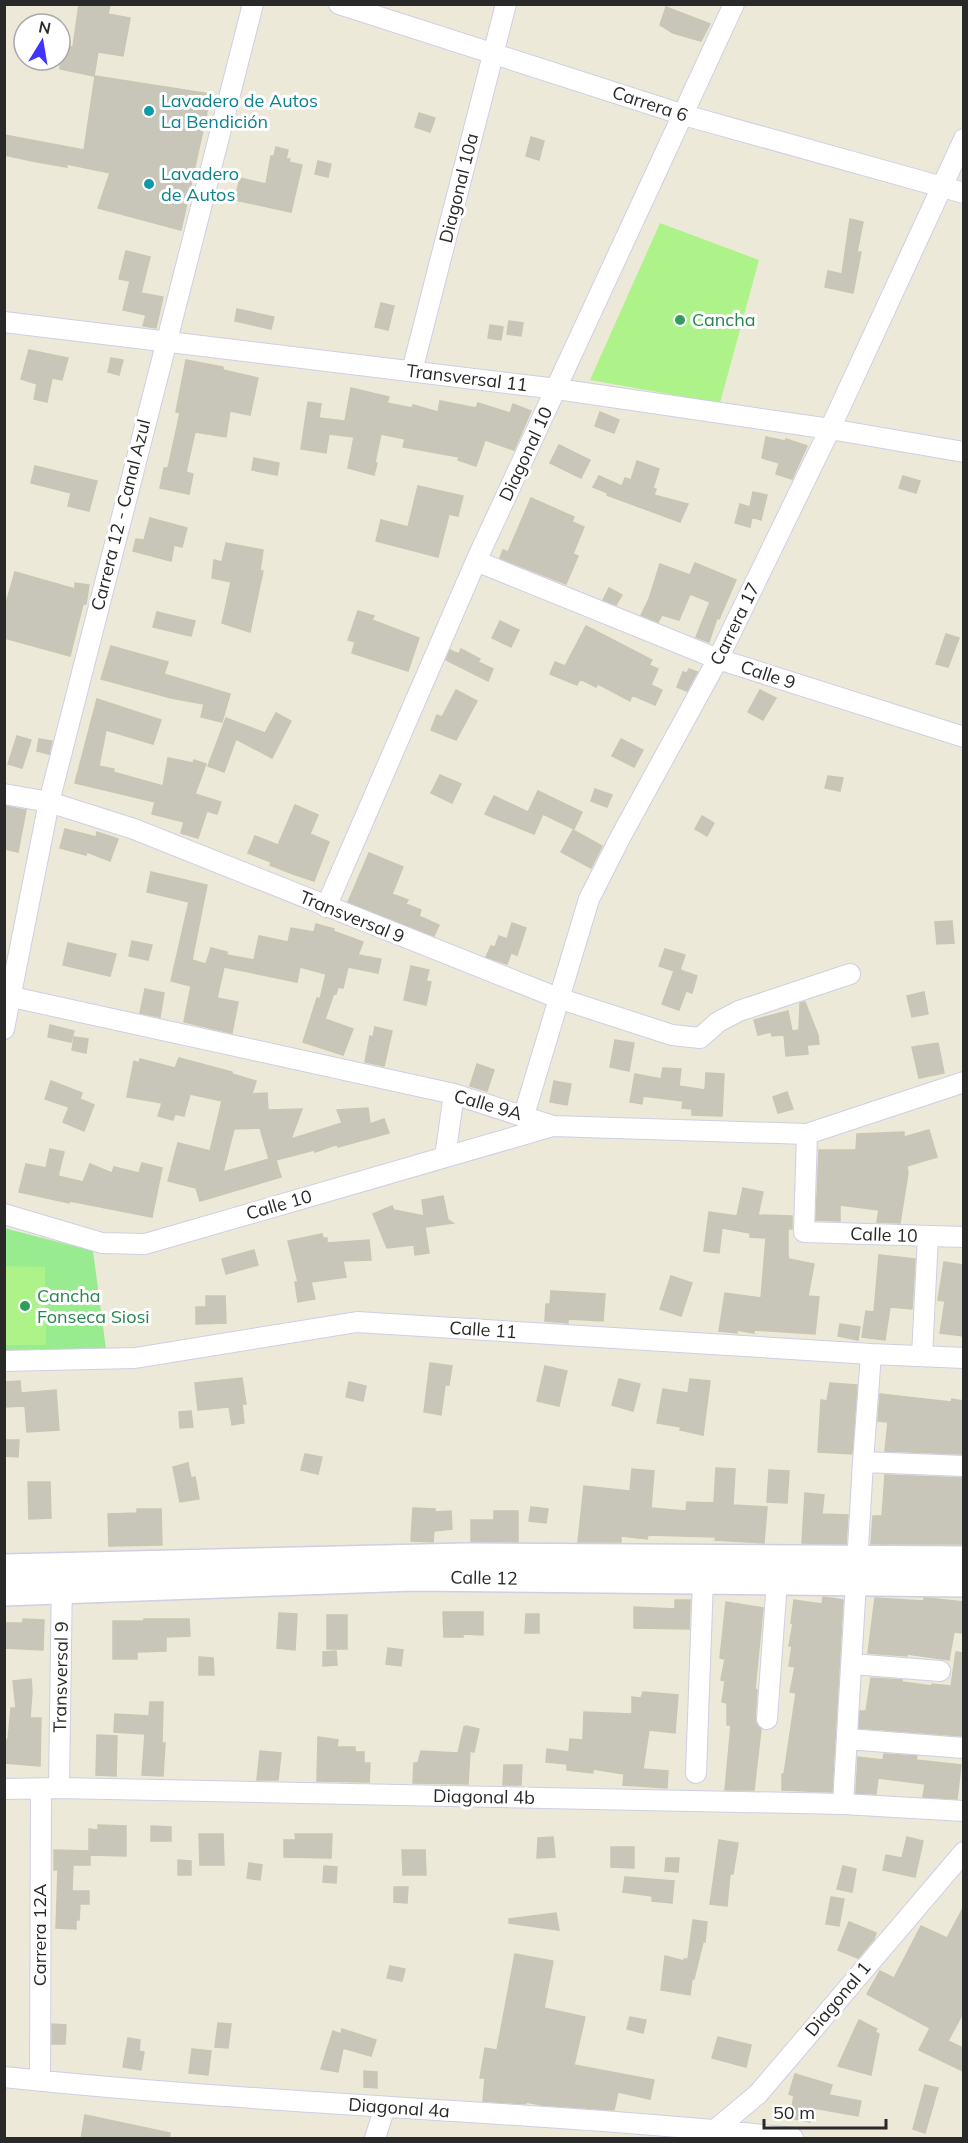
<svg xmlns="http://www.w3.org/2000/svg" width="968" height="2143" font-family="Mulish,sans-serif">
<rect width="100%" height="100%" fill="#ede9d9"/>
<!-- green -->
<path fill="#98eb8f" d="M4,1228L93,1251L106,1349L5,1350Z"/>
<!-- pitch -->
<path fill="#adf389" d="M660,223L759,260L720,403L590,380Z
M5,1266L45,1267L46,1345H5Z"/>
<!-- building -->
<path fill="#c8c6b9" stroke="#c9c6b3" stroke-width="1.5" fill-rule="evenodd" d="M79,4H110L108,14L130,18L123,56L98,52L94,76L60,69V45L73,47Z
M666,7L710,24L701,41L673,33L660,25Z
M95,76L211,94L181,230L98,208L110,173L67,164V167L32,161L4,155V135L84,150Z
M419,113L435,118L430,132L415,127Z
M531,137L544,141L539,160L526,156Z
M276,147L288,150L286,159H290L289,162L302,165L291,212L235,200L240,178L266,184L271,156H274Z
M318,161L331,164L328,177L315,174Z
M850,219L863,222L857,252H861L853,293L825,287L828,271L842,274Z
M126,251L150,257L141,293L163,297L156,328L143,326L146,315L123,310L130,281L119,279Z
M381,303L394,306L388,330L375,327Z
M237,309L274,317L271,329L235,321Z
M509,321L523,323L521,336L507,334Z
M490,325L503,327L501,340L488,338Z
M29,350L68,358L62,380L52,378L47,402L34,399L37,384L21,379Z
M111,358L123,360L119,375L108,372Z
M186,360L223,367V370L258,378L250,415L230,411L226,437L195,432L186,472L193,474L189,494L160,488L164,468H168L180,413L176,412Z
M351,388L389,397L387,403L412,408L413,405L438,412L440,401L476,408L478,403L510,413L513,404L531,411L514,450L485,440L476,466L458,460L459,457L403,447L405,439L381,434L375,462L377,463L374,475L348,468L354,437L329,434L326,453L301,449L308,402L321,404L319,418L345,421Z
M600,412L619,420L614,433L595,426Z
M766,437L785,441L786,439L807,446L792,479L776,474L779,463L762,458Z
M559,445L590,460L581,478L550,463Z
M254,458L279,463L277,475L252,470Z
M637,461L659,469L653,488L656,489L654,495L688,504L680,522L607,495L608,493L593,487L599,476L622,486L625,478L631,480Z
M35,466L97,481L89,511L68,506L71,493L31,483Z
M903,476L920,481L916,493L899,488Z
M418,486L463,496L458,516L449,514L438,557L376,541L381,520L408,527Z
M753,492L767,495L761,520L752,517L750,527L735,523L740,504L750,507Z
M531,498L574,517L572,522L584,527L573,554L578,556L566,584L500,558L503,550L508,552Z
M150,518L187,528L182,547L174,545L171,561L133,551L136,539L144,540Z
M226,543L263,550L260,571H263L250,632L222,623L231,582L212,578L214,560L222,562Z
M695,563L736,580L719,619L717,618L709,642L696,637L710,602L690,594L679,620L662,615L658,622L641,615L649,599L660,564L690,575Z
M15,572L75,589V583L89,585L86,604H83L70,656L4,638V610Z
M609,588L622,595L616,605L603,600Z
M358,611L374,616L372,620L419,638L408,671L352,653L355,642L348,640Z
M157,612L195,621L191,636L153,627Z
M500,621L519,630L511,647L492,638Z
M586,626L652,660L649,665L658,669L651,685L662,690L655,705L632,695L630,701L598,684L596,687L580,679L577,685L550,674L555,662L565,666Z
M946,634L959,638L948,667L936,664Z
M111,646L168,662L164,674L230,694L222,722L201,717L204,704L171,698L101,679Z
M461,649L480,659L478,662L493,669L488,681L446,660L450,650L459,654Z
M689,669L697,672L687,691L677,687L683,672L687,673Z
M456,690L477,701L456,740L431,730L437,715L442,717Z
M760,690L776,698L763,720L748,712Z
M97,699L161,720L153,744L106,730L99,766L114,769L113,772L163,786L168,758L193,763L194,760L206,764L195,794L221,802L217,814L207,811L198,838L181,833L184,822L152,814L155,802L75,783Z
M276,713L291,721L272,758L236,739L224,772L208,766L226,718L265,733Z
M17,736L31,740L22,768L8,764Z
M39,739L52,741L49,754L37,751Z
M621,739L643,750L634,767L612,756Z
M440,775L461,784L452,803L431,793Z
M828,776L843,778L840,791L825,788Z
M595,789L612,795L607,807L591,801Z
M538,791L582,812L574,829L543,814L534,834L485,814L494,796L528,812Z
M295,805L318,815L310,834L329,842L314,881L293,874L270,865L271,862L248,853L255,836L278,845Z
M4,806L26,810L18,852L4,849Z
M702,816L714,823L707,836L695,829Z
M65,829L96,837L97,832L118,839L110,861L87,852L86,855L60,848Z
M573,830L602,846L591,868L561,852Z
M369,853L403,867L392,894L408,900L406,904L421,910L419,916L439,925L434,936L348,902Z
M151,872L207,885L192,960L206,964L211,948L227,952V955L254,960L259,936L288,942L291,928L314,932L316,924L334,929L333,931L363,942L358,955L381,959L378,973L348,967L343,988L338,987L336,994L334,993L325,1019L353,1029L343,1055L303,1042L317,998L320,999L326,974L300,967L297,982L224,967L217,998L238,1002L232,1033L184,1022L191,986L171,981L189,902L147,892Z
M952,921L954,943L937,944L935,922Z
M512,923L526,928L517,955L511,953L507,964L486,957L491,946L495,947L499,936L507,939Z
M132,941L152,945L148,960L129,956Z
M68,943L116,954L110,976L63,965Z
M665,949L685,955L680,970L697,976L692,993L686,991L679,1010L662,1004L674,971L659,966Z
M411,966L429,970L426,981L431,982L426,1005L404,1000Z
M145,989L164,993L160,1017L140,1013Z
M924,992L928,1014L912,1017L907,996Z
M805,1002L818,1035L819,1044L807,1045L808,1054L786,1056L784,1035L772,1036L771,1032L758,1035L754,1020L788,1011L792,1031L799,1030L800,1003Z
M50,1025L74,1031L71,1042L48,1037Z
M375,1027L392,1031L384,1066L365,1062L370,1036L373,1037Z
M74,1037L88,1039L86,1053L72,1050Z
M615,1040L634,1043L629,1071L610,1067Z
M938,1043L944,1073L919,1078L912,1047Z
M179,1058L232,1072V1074L256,1081L252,1094L267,1093L268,1110L302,1109L291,1139L342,1123L337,1110L368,1108L370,1124L384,1119L389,1133L338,1147V1144L315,1152L314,1150L276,1160L281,1177L200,1201L196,1188L168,1181L178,1143L210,1151L222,1101L190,1094L184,1116L175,1114L173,1120L158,1116L162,1103L127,1097L134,1061L139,1063L140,1059L175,1068ZM260,1128L269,1159L223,1172L234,1129Z
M477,1064L494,1070L487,1091L470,1086Z
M663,1068L681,1069L679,1086L705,1090L706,1073L724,1074L722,1116L692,1115V1109L682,1108L683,1101L643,1096L642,1104L630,1102L635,1074L661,1079Z
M51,1081L82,1093L80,1099L94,1105L84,1131L63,1122L69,1107L45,1099Z
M554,1081L571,1084L567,1105L550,1102Z
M787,1092L793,1109L778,1113L773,1097Z
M929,1130L937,1157L907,1166L908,1173L900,1223L877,1222L879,1210L840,1205V1221L816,1220L819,1150H856L857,1134L904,1132V1137Z
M50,1149L64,1152L58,1176L83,1182L90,1164L112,1173L114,1167L139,1173L142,1163L162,1168L152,1217L70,1201L69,1203L19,1192L26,1164L46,1168Z
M743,1188L763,1192L758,1215L792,1216V1229H788V1256L789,1259L814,1264L808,1296L819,1297L815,1334L754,1330V1333L737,1330V1333L719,1331L725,1293L761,1298L766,1238L750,1237V1233L722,1228L719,1253L704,1251L709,1212L737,1216Z
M443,1196L448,1220L453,1223L425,1227L429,1253L415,1255L414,1245L387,1248L373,1214L392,1206L394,1210L424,1216L422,1200Z
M322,1234L323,1238H327V1243L369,1240L371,1260L343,1261L346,1277L311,1282L315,1299L298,1302L295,1282H298L288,1241Z
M254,1250L258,1265L226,1274L222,1259Z
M879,1255L915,1259L912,1309L890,1307L885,1340L862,1337L866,1311L874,1312Z
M944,1262L963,1265V1336L940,1333L945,1301L938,1300Z
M671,1276L692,1283L681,1316L660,1309Z
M551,1291L605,1294L603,1321L568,1319V1323L545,1321L546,1304H550Z
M206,1296H225L226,1323L196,1324V1307H206Z
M840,1324L860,1327L858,1340L838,1336Z
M430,1363L452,1366L449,1385H445L441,1415L424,1412Z
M545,1366L567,1371L559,1406L537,1401Z
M242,1378L246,1404H242L244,1423L232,1425L229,1407L198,1410L195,1383Z
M619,1379L640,1384L633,1411L612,1405Z
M690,1379L710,1381L703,1435L680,1430L681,1427L657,1423L663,1389L688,1393Z
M20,1381L21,1393L56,1390L59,1430L27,1432L25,1406L4,1407V1382Z
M349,1382L366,1386L363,1401L346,1397Z
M830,1383L857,1385L852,1454L818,1452L821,1400L827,1401Z
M880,1394L951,1402L952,1399L963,1401V1454L885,1451L888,1422L878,1421Z
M191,1411L193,1427L180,1428L179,1412Z
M4,1440H19L18,1457L4,1456Z
M305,1454L322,1457L318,1474L301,1470Z
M188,1463L191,1478L195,1477L199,1499L180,1502L173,1467Z
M716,1468L735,1469L733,1505L767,1507L764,1543L715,1540L716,1537L648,1535L647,1539L621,1536V1542H578L584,1486L630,1491L632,1469L654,1471L651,1508L686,1511L687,1502L714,1503Z
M769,1470L789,1471L787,1503L767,1502Z
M885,1475L963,1478V1544H871L873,1516H882Z
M28,1482H50L51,1518L29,1519Z
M805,1493L824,1495L822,1514L848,1515L846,1544L802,1543Z
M531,1507L548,1509L546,1523L529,1521Z
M413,1508L435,1509V1512L451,1511L452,1529L434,1531L433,1542L411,1541Z
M137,1509H161L162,1545L109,1546L108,1514L137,1513Z
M494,1511H518V1542L471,1541V1520H494Z
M823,1597L843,1600L832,1792L782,1790V1774H784L796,1693L790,1692L795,1667L789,1666L792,1646H789L793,1624L791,1623L794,1600L822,1604Z
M875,1598L924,1601V1598H928L963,1602V1633L954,1632L949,1660L907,1654V1656L868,1653Z
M675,1600H690L689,1629L634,1628V1607L675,1609Z
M726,1602L763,1608L755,1689L757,1690L755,1719L757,1725L761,1729L754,1790H725L731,1725H727V1703L722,1702L725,1681L721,1680L725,1659L720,1658Z
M443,1612H483V1635L463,1634V1637H444Z
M279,1613L297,1614L295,1650L277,1648Z
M526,1614H539V1633H525Z
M327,1615H347V1649H327Z
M23,1619L44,1620L43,1650L4,1648V1623H23Z
M144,1619H189L190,1636L166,1637V1651L137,1652V1659H113V1621H144Z
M388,1648L403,1650L401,1666L386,1664Z
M336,1651L337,1665L323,1666V1652Z
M956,1652L963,1653V1736L859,1728L860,1711H866L871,1678L902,1680V1682L932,1686V1684L951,1686Z
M199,1657L213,1658L214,1675H199Z
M31,1679L32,1691L30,1718H41L40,1766L4,1763V1740H8L11,1708H16L13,1681Z
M643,1692L678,1695L675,1733L649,1730L643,1769L668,1771L667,1788L623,1785L624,1774L593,1769V1773L567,1770V1764L546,1762L547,1749L569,1752L570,1739L583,1740L584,1712L632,1714V1697L641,1698Z
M150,1702H163L162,1743H165L163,1776L142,1775L145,1734L114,1732L115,1714L149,1716Z
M466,1726L479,1729L474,1752L470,1751L468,1784L413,1783L414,1763H418L421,1751L458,1753L464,1727Z
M97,1735L117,1736L116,1776L96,1775Z
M318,1737L338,1740L337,1747H355V1752H364V1763H370L369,1782L317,1781Z
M260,1751L281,1753L278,1780H257Z
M884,1754L917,1756L916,1760L961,1765L957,1799L923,1797L925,1784L878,1778L876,1794L856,1793L858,1757L883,1760Z
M504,1765H522L521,1785H503Z
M98,1825L126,1826V1856L90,1855V1865H73L72,1891H89V1904H80L79,1920H76V1929L56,1928L58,1870H54V1850L89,1851V1829L98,1830Z
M151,1826L171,1827V1841H151Z
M199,1834H223L224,1865H200Z
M295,1834H332L331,1858L284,1857V1840H296Z
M553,1837L555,1857L537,1858L538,1838Z
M907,1837L923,1841L915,1877L883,1870L886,1855L902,1858Z
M719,1840L738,1843L733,1874H730L727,1906L710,1904Z
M611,1847H634V1868L611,1867Z
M402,1850H425L426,1875H403Z
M666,1858H679L678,1872L665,1871Z
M178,1860L191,1861V1875H178Z
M249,1863L262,1865L260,1880L247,1878Z
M324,1866L337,1867L336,1883L323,1882Z
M843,1866L856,1869L852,1892L837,1889Z
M625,1877L674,1881L672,1903L652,1901V1896L623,1892Z
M394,1887H408L407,1903L394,1902Z
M831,1897L844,1899L839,1926L826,1924Z
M963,1908V2013L948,2041L963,2048V2071L919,2050L930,2028L867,1994L880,1971L894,1978L921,1926L947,1938Z
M556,1913L559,1930L509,1923V1919Z
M693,1920L707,1922L705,1942H703L694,1979H692L690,1995L661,1990L665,1956L684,1961V1959H688Z
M849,1922L876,1933L874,1939L858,1958L838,1950Z
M515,1954L553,1961L544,2008L585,2017L574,2065L654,2080L650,2099L618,2092L614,2110L541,2105L526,2102V2104L483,2101L485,2078H480L485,2048L497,2050Z
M390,1966L405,1969L402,1981L387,1978Z
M630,2017L646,2020L643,2033L627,2029Z
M859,2020L877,2029L875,2032L879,2034L871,2075L838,2066Z
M218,2023L231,2024L228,2048L215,2047Z
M52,2024L66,2025L65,2044H52Z
M342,2029L376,2040L371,2056L343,2048L338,2072L321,2069L333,2031L341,2034Z
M718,2037L751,2045L746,2067L712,2058Z
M128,2038L140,2040L139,2051L144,2052L141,2070L123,2067Z
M192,2049L211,2051L208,2075L189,2073Z
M364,2071L377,2072V2088L364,2087Z
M795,2074L832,2085L829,2095L861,2101L858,2116L813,2108L810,2122L790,2118L794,2096L789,2094Z
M925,2085L938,2088L925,2133L913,2129Z
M85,2115L170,2133L169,2139H81Z"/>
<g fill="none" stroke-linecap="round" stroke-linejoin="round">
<!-- street casing -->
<g stroke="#cfcee4" stroke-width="22">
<path id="street" d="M339,4L684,115L964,193
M4,322L557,389L830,429L964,452
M412,371L506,4
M476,561L718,659L964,737
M4,794L49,802L134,829L558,998L672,1035L700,1038L718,1022L739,1011L850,974
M326,907L476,561L734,4
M12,997L454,1094L553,1126L807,1134L964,1082
M4,1029L49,802L253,4
M524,1115L589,899L621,836L718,659L830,429L964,139
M807,1134L804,1232L964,1237
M445,1157L454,1094
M4,1214L102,1243L145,1244L553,1126
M922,1356L928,1236
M4,1361L135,1358L357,1322L871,1354L964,1358
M863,1462L964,1466
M852,1664L940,1671
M767,1719L777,1581
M847,1739L964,1748
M696,1773L703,1580
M59,1788L62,1577
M4,1789L59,1788L843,1804L964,1811
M843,1804L863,1462L871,1354
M4,2077C267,2105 531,2110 793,2138
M40,2081L41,1789
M709,2135L758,2094L964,1852
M375,2138L385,2107"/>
</g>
<!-- secondary casing -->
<g stroke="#cfcee4" stroke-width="30">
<path id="secondary" d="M4,1568L465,1557L964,1560
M4,1592L413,1577L964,1583"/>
</g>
<!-- street -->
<use href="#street" stroke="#fff" stroke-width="20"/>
<!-- secondary -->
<use href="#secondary" stroke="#fff" stroke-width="27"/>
</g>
<!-- markers -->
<g fill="#0f9aa8" stroke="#fff" stroke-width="2">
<circle cx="149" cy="111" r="6"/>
<circle cx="149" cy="184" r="6"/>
</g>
<g fill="#2e9e5b" stroke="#fff" stroke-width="2">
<circle cx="680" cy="320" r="6"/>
<circle cx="25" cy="1306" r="6"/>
</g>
<g text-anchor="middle" stroke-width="6" stroke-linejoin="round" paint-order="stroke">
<!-- culture labels -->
<g font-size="18" fill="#0d838f" stroke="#fff" text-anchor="start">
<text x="161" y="107">Lavadero de Autos<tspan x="161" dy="21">La Bendición</tspan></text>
<text x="161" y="180">Lavadero<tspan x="161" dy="21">de Autos</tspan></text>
</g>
<!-- street labels -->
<g font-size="18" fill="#292929" stroke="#fff">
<text transform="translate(650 104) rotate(18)" y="6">Carrera 6</text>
<text transform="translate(459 188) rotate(-76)" y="6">Diagonal 10a</text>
<text transform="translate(467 378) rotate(7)" y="6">Transversal 11</text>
<text transform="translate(526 454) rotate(-65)" y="6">Diagonal 10</text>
<text transform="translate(121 515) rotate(-76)" y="6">Carrera 12 - Canal Azul</text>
<text transform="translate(735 624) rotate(-64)" y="6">Carrera 17</text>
<text transform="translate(768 675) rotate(18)" y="6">Calle 9</text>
<text transform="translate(352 917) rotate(22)" y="6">Transversal 9</text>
<text transform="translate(488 1105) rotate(16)" y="6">Calle 9A</text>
<text transform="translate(279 1205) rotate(-16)" y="6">Calle 10</text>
<text transform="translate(884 1235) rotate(2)" y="6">Calle 10</text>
<text transform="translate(483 1330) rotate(4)" y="6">Calle 11</text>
<text transform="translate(484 1578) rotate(1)" y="6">Calle 12</text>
<text transform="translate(61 1677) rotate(-89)" y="6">Transversal 9</text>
<text transform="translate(484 1797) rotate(1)" y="6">Diagonal 4b</text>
<text transform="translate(40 1935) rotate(-90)" y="6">Carrera 12A</text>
<text transform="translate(838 1999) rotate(-50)" y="6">Diagonal 1</text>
<text transform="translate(399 2108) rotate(4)" y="6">Diagonal 4a</text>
</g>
<!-- leisure labels -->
<g font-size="18" fill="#27864d" stroke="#fff" text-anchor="start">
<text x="692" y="326">Cancha</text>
<text x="37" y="1302">Cancha<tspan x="37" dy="21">Fonseca Siosi</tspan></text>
</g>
</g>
<!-- border -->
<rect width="968" height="2143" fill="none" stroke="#292929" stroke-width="12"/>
<!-- north arrow -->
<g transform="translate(42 42) rotate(11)"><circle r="28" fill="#ffffff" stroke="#a9a9a9" stroke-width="1.5"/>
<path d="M0-4.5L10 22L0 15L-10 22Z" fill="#3f34ff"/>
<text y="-9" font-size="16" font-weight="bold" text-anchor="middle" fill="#292929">N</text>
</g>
<!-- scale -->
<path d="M764 2119v9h122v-9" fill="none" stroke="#292929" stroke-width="3"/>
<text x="773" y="2119" font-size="18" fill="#292929" stroke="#ffffff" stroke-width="4.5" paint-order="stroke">50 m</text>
</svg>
